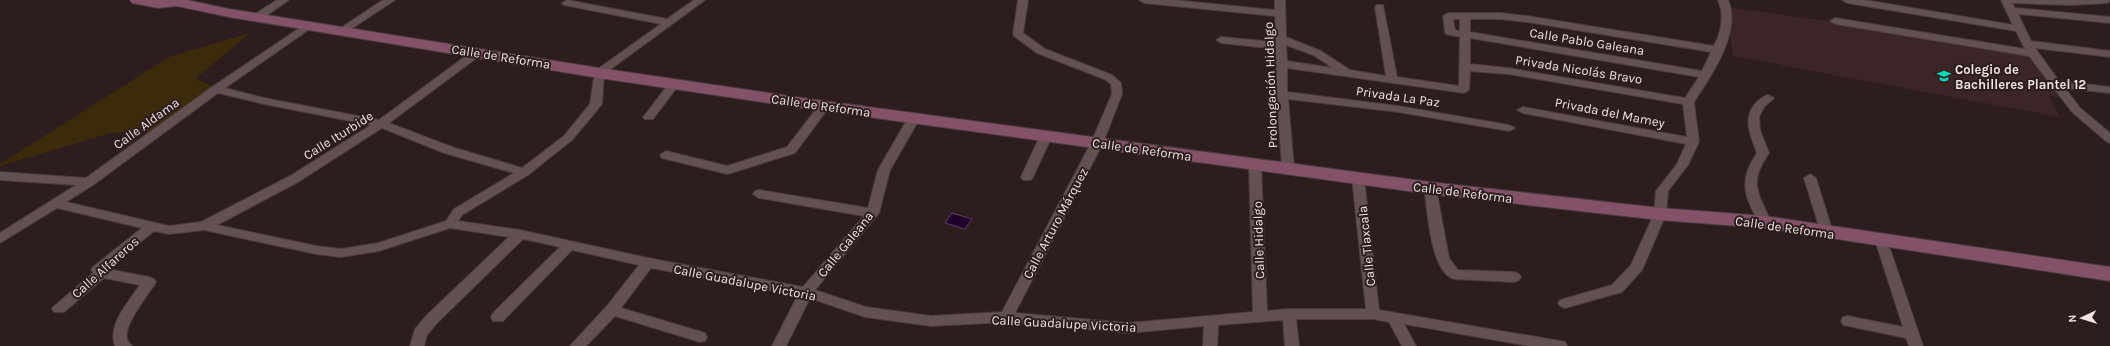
<svg xmlns="http://www.w3.org/2000/svg" width="2110" height="346" font-family="Karla,sans-serif">
<rect width="100%" height="100%" fill="#2d1d1e"/>
<!-- built -->
<path fill="#3c2526" d="M1726,7L2031,49L2063,98L2049,96L2060,117L1733,56Z"/>
<!-- green -->
<path fill="#3c2b0a" d="M250,33L195,79L215,87L156,131L111,133L0,166V164L169,57Z"/>
<!-- water -->
<path fill="#1f002d" stroke="#5d4464" d="M952,213L972,219L965,229L945,223Z"/>
<g fill="none" stroke-linecap="round" stroke-linejoin="round">
<!-- street casing -->
<g stroke="#493c3d" stroke-width="2">
<path id="street" d="M277,0H289L260,20H252V16Z
M383,0H395L345,33L341,34L336,31Z
M567,0L667,19L694,0H705L604,74L602,104L572,140L528,175L462,215L458,221L520,230L648,258L803,287L864,216L759,198L753,194L755,191L759,190L868,208L878,170L908,118L914,115L920,118L890,170L879,213L815,290L866,307L931,316L1002,312L1091,143L1112,94L1111,84L1104,79L1037,53L1014,36L1013,34L1018,0H1028L1023,33L1045,49L1112,75L1121,83L1122,94L1103,143L1015,313L1128,323L1253,312L1249,164L1255,160L1261,164L1267,311L1289,309H1366L1352,178L1358,174L1364,178L1379,310L1560,341L1565,342L1567,346H1529L1404,324L1416,346H1402L1389,322L1373,319H1296L1299,346H1285L1283,320L1218,325L1217,346H1203L1204,326L1128,333L1006,322L931,326L865,317L810,298L786,346H772L798,295L651,268L621,308L705,333L707,337L705,341L700,342L615,316L586,346H570L607,306L639,265L572,250L503,321H493L491,317L493,313L560,247L523,239L437,323L427,335L424,346H410L415,329L427,315L509,237L450,228L379,251L341,257L316,254L204,230L169,234L154,231L107,269L149,277L154,279L156,282C149,294 120,328 128,341C129,343 131,344 132,346H115C107,325 129,301 140,285L104,278L64,312H54L52,308L93,273L91,270L93,267L142,228L57,208L0,243V233L76,185L0,180V172L86,178L212,87L307,23L312,26L311,28L225,88L264,98L379,120L474,50H482L483,52L482,54L389,123L452,147L522,168L564,136L590,104L595,71L661,24L564,5L562,3ZM218,93L264,104L371,125L290,176L201,222L169,226L66,202L93,185ZM382,128L444,153L514,173L454,209L446,221L378,243L341,249L316,246L217,225L298,182Z
M1139,0H1173L1275,10V0H1285L1286,37L1321,51L1350,70L1386,76L1375,7L1377,5H1383L1397,77L1459,86L1460,37L1446,34L1445,32L1443,16L1448,13H1501L1527,16L1714,46C1721,32 1725,16 1718,0H1728C1742,32 1711,76 1694,102L1699,142L1688,165L1668,191L1666,214L1642,270L1622,292L1565,308L1560,306L1558,303L1560,300L1612,285L1631,265L1654,214L1656,191L1677,164L1686,144L1523,113L1517,110L1523,107L1687,137L1683,104L1508,74L1470,71L1469,90L1464,93L1287,68V92L1398,106L1509,125L1515,128L1509,131L1398,112L1288,99L1294,168L1288,172L1282,168L1277,95L1276,49L1221,43L1216,40L1221,37L1276,42L1275,16L1144,3ZM1453,19H1460V31L1455,30ZM1470,19H1501L1527,22L1711,52L1702,71L1470,32ZM1470,38L1699,77L1685,98L1508,68L1470,64ZM1286,45L1313,55L1333,68L1287,61Z
M1842,0H1865L2013,25L2001,0H2110L2108,3L2072,5L2012,3L2015,8L2110,17V23L2018,14L2031,41L2110,51V57L2035,48L2059,81L2110,87V93L2065,88L2080,108L2110,133V143L2106,141L2072,112L2029,56L1835,24L1830,21L1835,18L2025,49L2016,31L1847,3Z
M674,81L678,82L679,84L678,86L653,119H645L643,117L645,115L670,82Z
M1768,95L1774,98L1764,107L1759,117L1760,130L1769,153C1748,183 1758,192 1771,222L1765,226L1761,225C1744,198 1738,180 1757,153C1751,136 1742,120 1755,104C1759,100 1763,96 1768,95Z
M824,103L830,106L795,153L731,173L727,174L662,158L660,155L666,151L727,166L787,147L820,104Z
M1046,133L1052,136L1033,177L1031,180H1023L1021,177L1040,136Z
M1810,174L1816,178L1833,233L1832,236L1827,237L1821,233L1804,178Z
M1430,184L1436,188L1449,258L1458,270L1514,272L1519,274L1521,277L1519,280L1514,282L1454,279C1430,272 1428,210 1424,188Z
M1881,236L1886,237L1887,240L1923,346H1909L1906,338L1848,326L1843,325L1841,321L1843,317L1848,316L1903,327L1875,240L1876,237Z"/>
</g>
<!-- secondary casing -->
<g stroke="#493c3d" stroke-width="2">
<path id="secondary" d="M130,0H187L229,9L599,68L824,101L1430,182L1660,208L1765,216L2110,267V281L1765,228L1660,220L1430,194L824,111L599,78L229,17L177,6L158,8L132,3Z"/>
</g>
<!-- street -->
<use href="#street" fill="#635050" fill-rule="evenodd"/>
<!-- secondary -->
<use href="#secondary" fill="#835168" fill-rule="evenodd"/>
</g>
<!-- icons -->
<defs>
<g id="school-bare" transform="scale(1.08)"><path d="M0-5L7-2L0 1L-7-2ZM-4 1L0 2.5L4 1V4Q0 6-4 4Z" fill="#10d5b4" stroke="#2d1d1e" stroke-width="2.5" paint-order="stroke"/></g>
</defs>
<g fill-rule="evenodd">
<use href="#school-bare" x="1944" y="76"/>
</g>
<g text-anchor="middle" stroke-width="4" stroke-linejoin="round" paint-order="stroke">
<!-- street labels -->
<g font-size="13" fill="#efe3e3" stroke="#2d1d1e">
<text transform="translate(1587 41) rotate(9)" y="5">Calle Pablo Galeana</text>
<text transform="translate(501 56) rotate(9)" y="5">Calle de Reforma</text>
<text transform="translate(1579 69) rotate(9)" y="5">Privada Nicolás Bravo</text>
<text transform="translate(1270 85) rotate(-92)" y="5">Prolongación Hidalgo</text>
<text transform="translate(1398 96) rotate(8)" y="5">Privada La Paz</text>
<text transform="translate(821 105) rotate(8)" y="5">Calle de Reforma</text>
<text transform="translate(1610 112) rotate(11)" y="5">Privada del Mamey</text>
<text transform="translate(146 123) rotate(-36)" y="5">Calle Aldama</text>
<text transform="translate(338 135) rotate(-32)" y="5">Calle Iturbide</text>
<text transform="translate(1142 149) rotate(8)" y="5">Calle de Reforma</text>
<text transform="translate(1463 192) rotate(7)" y="5">Calle de Reforma</text>
<text transform="translate(1055 223) rotate(-62)" y="5">Calle Arturo Márquez</text>
<text transform="translate(1785 227) rotate(8)" y="5">Calle de Reforma</text>
<text transform="translate(1258 240) rotate(-92)" y="5">Calle Hidalgo</text>
<text transform="translate(845 244) rotate(-51)" y="5">Calle Galeana</text>
<text transform="translate(1366 246) rotate(-96)" y="5">Calle Tlaxcala</text>
<text transform="translate(105 267) rotate(-42)" y="5">Calle Alfareros</text>
<text transform="translate(745 282) rotate(11)" y="5">Calle Guadalupe Victoria</text>
<text transform="translate(1064 323) rotate(3)" y="5">Calle Guadalupe Victoria</text>
</g>
<!-- poi labels -->
<g font-size="13" font-weight="bold" fill="#efe3e3" stroke="#2d1d1e" text-anchor="start">
<text x="1955" y="74">Colegio de<tspan x="1955" dy="15">Bachilleres Plantel 12</tspan></text>
</g>
</g>
<!-- north arrow -->
<g transform="translate(2082 318) rotate(266)" stroke="#2d1d1e" stroke-width="3" paint-order="stroke">
<path d="M0-3L7 15L0 10L-7 15Z" fill="#efe3e3"/>
<text y="-6" font-size="11" font-weight="bold" text-anchor="middle" fill="#efe3e3">N</text>
</g>
</svg>
